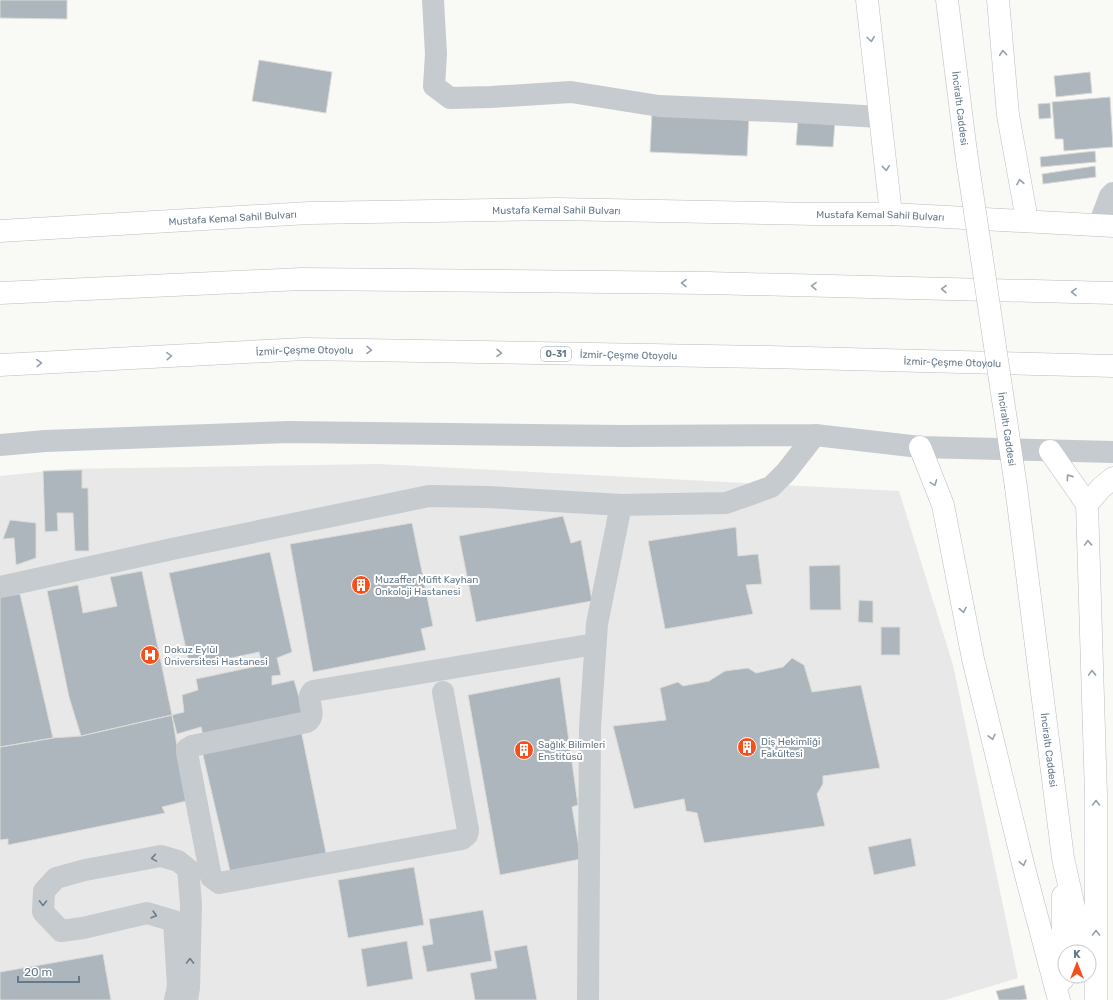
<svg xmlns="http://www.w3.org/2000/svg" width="1113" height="1000" font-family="Rubik,sans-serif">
<rect width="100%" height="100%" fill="#f9f9f6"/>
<!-- built -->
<path fill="#e7e8e7" d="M378,464L899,491L953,665L1018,978L945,1000H0V476L69,469Z"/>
<!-- building -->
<path fill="#acb6bc" stroke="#dbdbd8" d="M0,0H67V19L0,18Z
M259,60L332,72L326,113L252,101Z
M1090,72L1092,93L1056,97L1054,76Z
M1110,97L1113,147L1064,151L1063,139H1055L1052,102Z
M1050,103L1051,118L1039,119L1038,104Z
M652,112L749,116L747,156L650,152Z
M798,119L835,122L833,147L796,145Z
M1095,151L1096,162L1041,167L1040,157Z
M1095,166L1096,177L1043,184L1042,174Z
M82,470V488H88L89,551H75L73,513H57L58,531L45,532L43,471Z
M563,516L571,543L581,540L592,601L476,622L459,536Z
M10,520L36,523V558L16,565L14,538L3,539Z
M412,523L433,626L421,629L426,650L313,672L290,544Z
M736,527L738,556L758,554L762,584L746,585L753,614L665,629L648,541Z
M270,552L292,652L277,658L281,675L272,676V685L294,680L304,714L203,735L201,727L177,734L172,715L184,712L182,695L198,690L196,679L262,665L259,652L190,667L169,573Z
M840,565L841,610H810L809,566Z
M142,571L172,715L81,736L69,697L47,591L78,585L83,613L117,606L110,577Z
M20,594L53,738L0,747V597Z
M859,600L873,601V623L858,622Z
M881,627H900V655H881Z
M792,658L804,665L812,692L861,685L880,768L823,776V784L817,794L825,826L704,843L697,813L686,811L684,799L634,809L613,726L666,720L660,688L678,682L683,686L709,681L725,671L748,668L756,673L783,667Z
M560,677L578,805L572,807L581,859L500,875L468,695Z
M172,715L186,801L162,807L165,813L8,845V839L0,840V747L53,738L81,736Z
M301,730L326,853L230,871L202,751Z
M911,838L916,866L874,875L868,847Z
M414,867L424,925L348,938L338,880Z
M483,910L492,961L427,972L422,946L433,944L429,919Z
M407,941L413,979L367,987L361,949Z
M527,945L537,1000H475L470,973L497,968L494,951Z
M103,954L111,1000H0V972Z
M1024,985L1027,999L1022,1000H999L996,991Z"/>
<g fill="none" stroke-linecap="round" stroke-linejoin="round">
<!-- major casing -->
<g stroke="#b9bec2" stroke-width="23">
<g id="major">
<path d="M867,0L891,214"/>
<path id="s1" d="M947,0L966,152"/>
<path d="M998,0L1008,115L1027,220"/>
<path id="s2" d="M0,231L309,213L555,209L815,214H891L1113,226"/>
<path d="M920,447L943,505L973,659L1024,868L1059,1000"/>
<path d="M1050,451L1087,504L1096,795V1000"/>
<path id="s3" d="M1016,487L1063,858L1084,952"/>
<path d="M1087,504L1101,488L1113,478"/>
<path d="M1063,979V896"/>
</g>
</g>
<!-- highway casing -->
<g stroke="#b9bdc0" stroke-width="23">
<g id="highway">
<path d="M0,293L302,279L708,283L1113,293"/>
<path id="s4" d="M0,365L304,349L769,357L1113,366"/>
</g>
</g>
<!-- minor -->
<path stroke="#c6cbcf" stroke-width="22" d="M433,0L436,54L434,86L450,98L491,97L571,92L659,106L795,112L880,117
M1099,225L1110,196L1113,193
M0,445L45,441L288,432L622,436L815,435L920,447L1113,452
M0,587L172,549L429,496L488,497L621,505L726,503L771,487L786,472L815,435
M443,692L468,830L467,835L462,839L219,883L211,877L187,753V749L192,746L307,722C319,713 303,700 313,691L595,644
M175,1000L178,986L174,921L147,913L83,928L61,931L43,912L44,891L56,878L85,870L161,856L178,861L188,869L191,904L189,988L187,1000
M588,1000L590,727L597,624L621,505"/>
<!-- major -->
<use href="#major" stroke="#fff" stroke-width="22"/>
<!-- highway -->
<use href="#highway" stroke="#fff" stroke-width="22"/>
<!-- major-bridge casing -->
<g stroke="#b9bec2" stroke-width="23" stroke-linecap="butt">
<g id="major-bridge">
<path id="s5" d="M966,152L1016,487"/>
</g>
</g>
<!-- major-bridge -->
<use href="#major-bridge" stroke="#fff" stroke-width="22"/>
</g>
<!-- one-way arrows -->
<defs><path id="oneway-chevron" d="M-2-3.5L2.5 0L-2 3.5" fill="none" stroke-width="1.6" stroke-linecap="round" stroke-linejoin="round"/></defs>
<g stroke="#93a1ad">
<use href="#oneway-chevron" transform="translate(871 39) rotate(83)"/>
<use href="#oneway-chevron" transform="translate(1003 53) rotate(-95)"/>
<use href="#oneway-chevron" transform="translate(886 168) rotate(84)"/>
<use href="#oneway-chevron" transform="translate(1020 182) rotate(-100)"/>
<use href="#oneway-chevron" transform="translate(684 283) rotate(-179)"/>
<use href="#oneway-chevron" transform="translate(814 286) rotate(-179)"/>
<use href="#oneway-chevron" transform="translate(944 289) rotate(-179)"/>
<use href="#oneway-chevron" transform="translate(1074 292) rotate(-179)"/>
<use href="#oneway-chevron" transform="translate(369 350) rotate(1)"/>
<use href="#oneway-chevron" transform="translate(499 353) rotate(1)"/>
<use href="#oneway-chevron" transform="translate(169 356) rotate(-3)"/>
<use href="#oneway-chevron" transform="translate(39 363) rotate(-3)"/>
<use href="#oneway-chevron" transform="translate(1069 477) rotate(-125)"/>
<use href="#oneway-chevron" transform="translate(934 483) rotate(69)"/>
<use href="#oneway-chevron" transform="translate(1088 543) rotate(-92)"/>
<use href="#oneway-chevron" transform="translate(963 610) rotate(79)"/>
<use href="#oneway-chevron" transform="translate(1092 673) rotate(-92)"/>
<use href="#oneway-chevron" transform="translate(992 737) rotate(76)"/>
<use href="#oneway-chevron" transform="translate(1096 803) rotate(-90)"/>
<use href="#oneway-chevron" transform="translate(1023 863) rotate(76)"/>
<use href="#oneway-chevron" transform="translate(1096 933) rotate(-90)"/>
</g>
<g stroke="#6a7d8d">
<use href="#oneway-chevron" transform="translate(154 858) rotate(171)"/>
<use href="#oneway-chevron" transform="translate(43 903) rotate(91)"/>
<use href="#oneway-chevron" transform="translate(154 915) rotate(17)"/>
<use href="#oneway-chevron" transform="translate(190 961) rotate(-89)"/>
</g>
<!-- icons -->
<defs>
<g id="building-disc" transform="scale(1)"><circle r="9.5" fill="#f4501b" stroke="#fff"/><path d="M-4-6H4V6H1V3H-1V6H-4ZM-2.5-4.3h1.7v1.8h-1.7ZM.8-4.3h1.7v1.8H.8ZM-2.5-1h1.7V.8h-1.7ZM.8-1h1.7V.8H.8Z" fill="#fff"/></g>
<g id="hospital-disc" transform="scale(1)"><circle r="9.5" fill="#f4501b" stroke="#fff"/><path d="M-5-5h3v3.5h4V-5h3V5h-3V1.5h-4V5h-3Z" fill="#fff"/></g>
</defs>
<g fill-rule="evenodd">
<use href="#building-disc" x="361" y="585"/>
<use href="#hospital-disc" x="150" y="655"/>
<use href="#building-disc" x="747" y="747"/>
<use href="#building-disc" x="524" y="750"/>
</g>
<g text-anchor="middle" stroke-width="4" stroke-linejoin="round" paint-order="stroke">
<!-- shield labels -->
<rect fill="#fff" stroke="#93a1ad" stroke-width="1" x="541" y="347" width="30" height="14" rx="3"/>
<g font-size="9" font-weight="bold" fill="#65798a">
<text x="556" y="357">O-31</text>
</g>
<!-- street labels -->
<g font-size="10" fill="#65798a" stroke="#fff">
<text dy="4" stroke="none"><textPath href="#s1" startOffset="109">İnciraltı Caddesi</textPath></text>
<text dy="4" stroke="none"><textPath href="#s2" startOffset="557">Mustafa Kemal Sahil Bulvarı</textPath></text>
<text dy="4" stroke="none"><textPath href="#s2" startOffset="881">Mustafa Kemal Sahil Bulvarı</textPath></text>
<text dy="4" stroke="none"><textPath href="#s2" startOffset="233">Mustafa Kemal Sahil Bulvarı</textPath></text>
<text dy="4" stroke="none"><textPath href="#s4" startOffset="305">İzmir-Çeşme Otoyolu</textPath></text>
<text dy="4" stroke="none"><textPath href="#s4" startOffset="629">İzmir-Çeşme Otoyolu</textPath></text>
<text dy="4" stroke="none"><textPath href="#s4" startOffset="953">İzmir-Çeşme Otoyolu</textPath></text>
<text dy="4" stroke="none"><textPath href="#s5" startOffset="280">İnciraltı Caddesi</textPath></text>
<text dy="4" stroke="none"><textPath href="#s3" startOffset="265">İnciraltı Caddesi</textPath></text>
</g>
<!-- poi labels -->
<g font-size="10" fill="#65798a" stroke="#fff" text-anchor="start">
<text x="375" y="583">Muzaffer Müfit Kayhan<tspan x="375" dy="12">Onkoloji Hastanesi</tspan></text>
<text x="164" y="653">Dokuz Eylül<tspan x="164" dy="12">Üniversitesi Hastanesi</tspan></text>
<text x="761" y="745">Diş Hekimliği<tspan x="761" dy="12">Fakültesi</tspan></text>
<text x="538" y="748">Sağlık Bilimleri<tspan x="538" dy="12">Enstitüsü</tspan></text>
</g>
</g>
<!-- north arrow -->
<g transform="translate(1077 964)"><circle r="19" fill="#ffffff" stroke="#c1c9d0"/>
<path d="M0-3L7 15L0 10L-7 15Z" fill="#f4501b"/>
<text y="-6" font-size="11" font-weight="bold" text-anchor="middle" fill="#65798a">K</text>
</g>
<!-- scale -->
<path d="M18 976v6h61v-6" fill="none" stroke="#65798a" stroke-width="2"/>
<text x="24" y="976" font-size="12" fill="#65798a" stroke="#ffffff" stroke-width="3" paint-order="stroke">20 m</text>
</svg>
